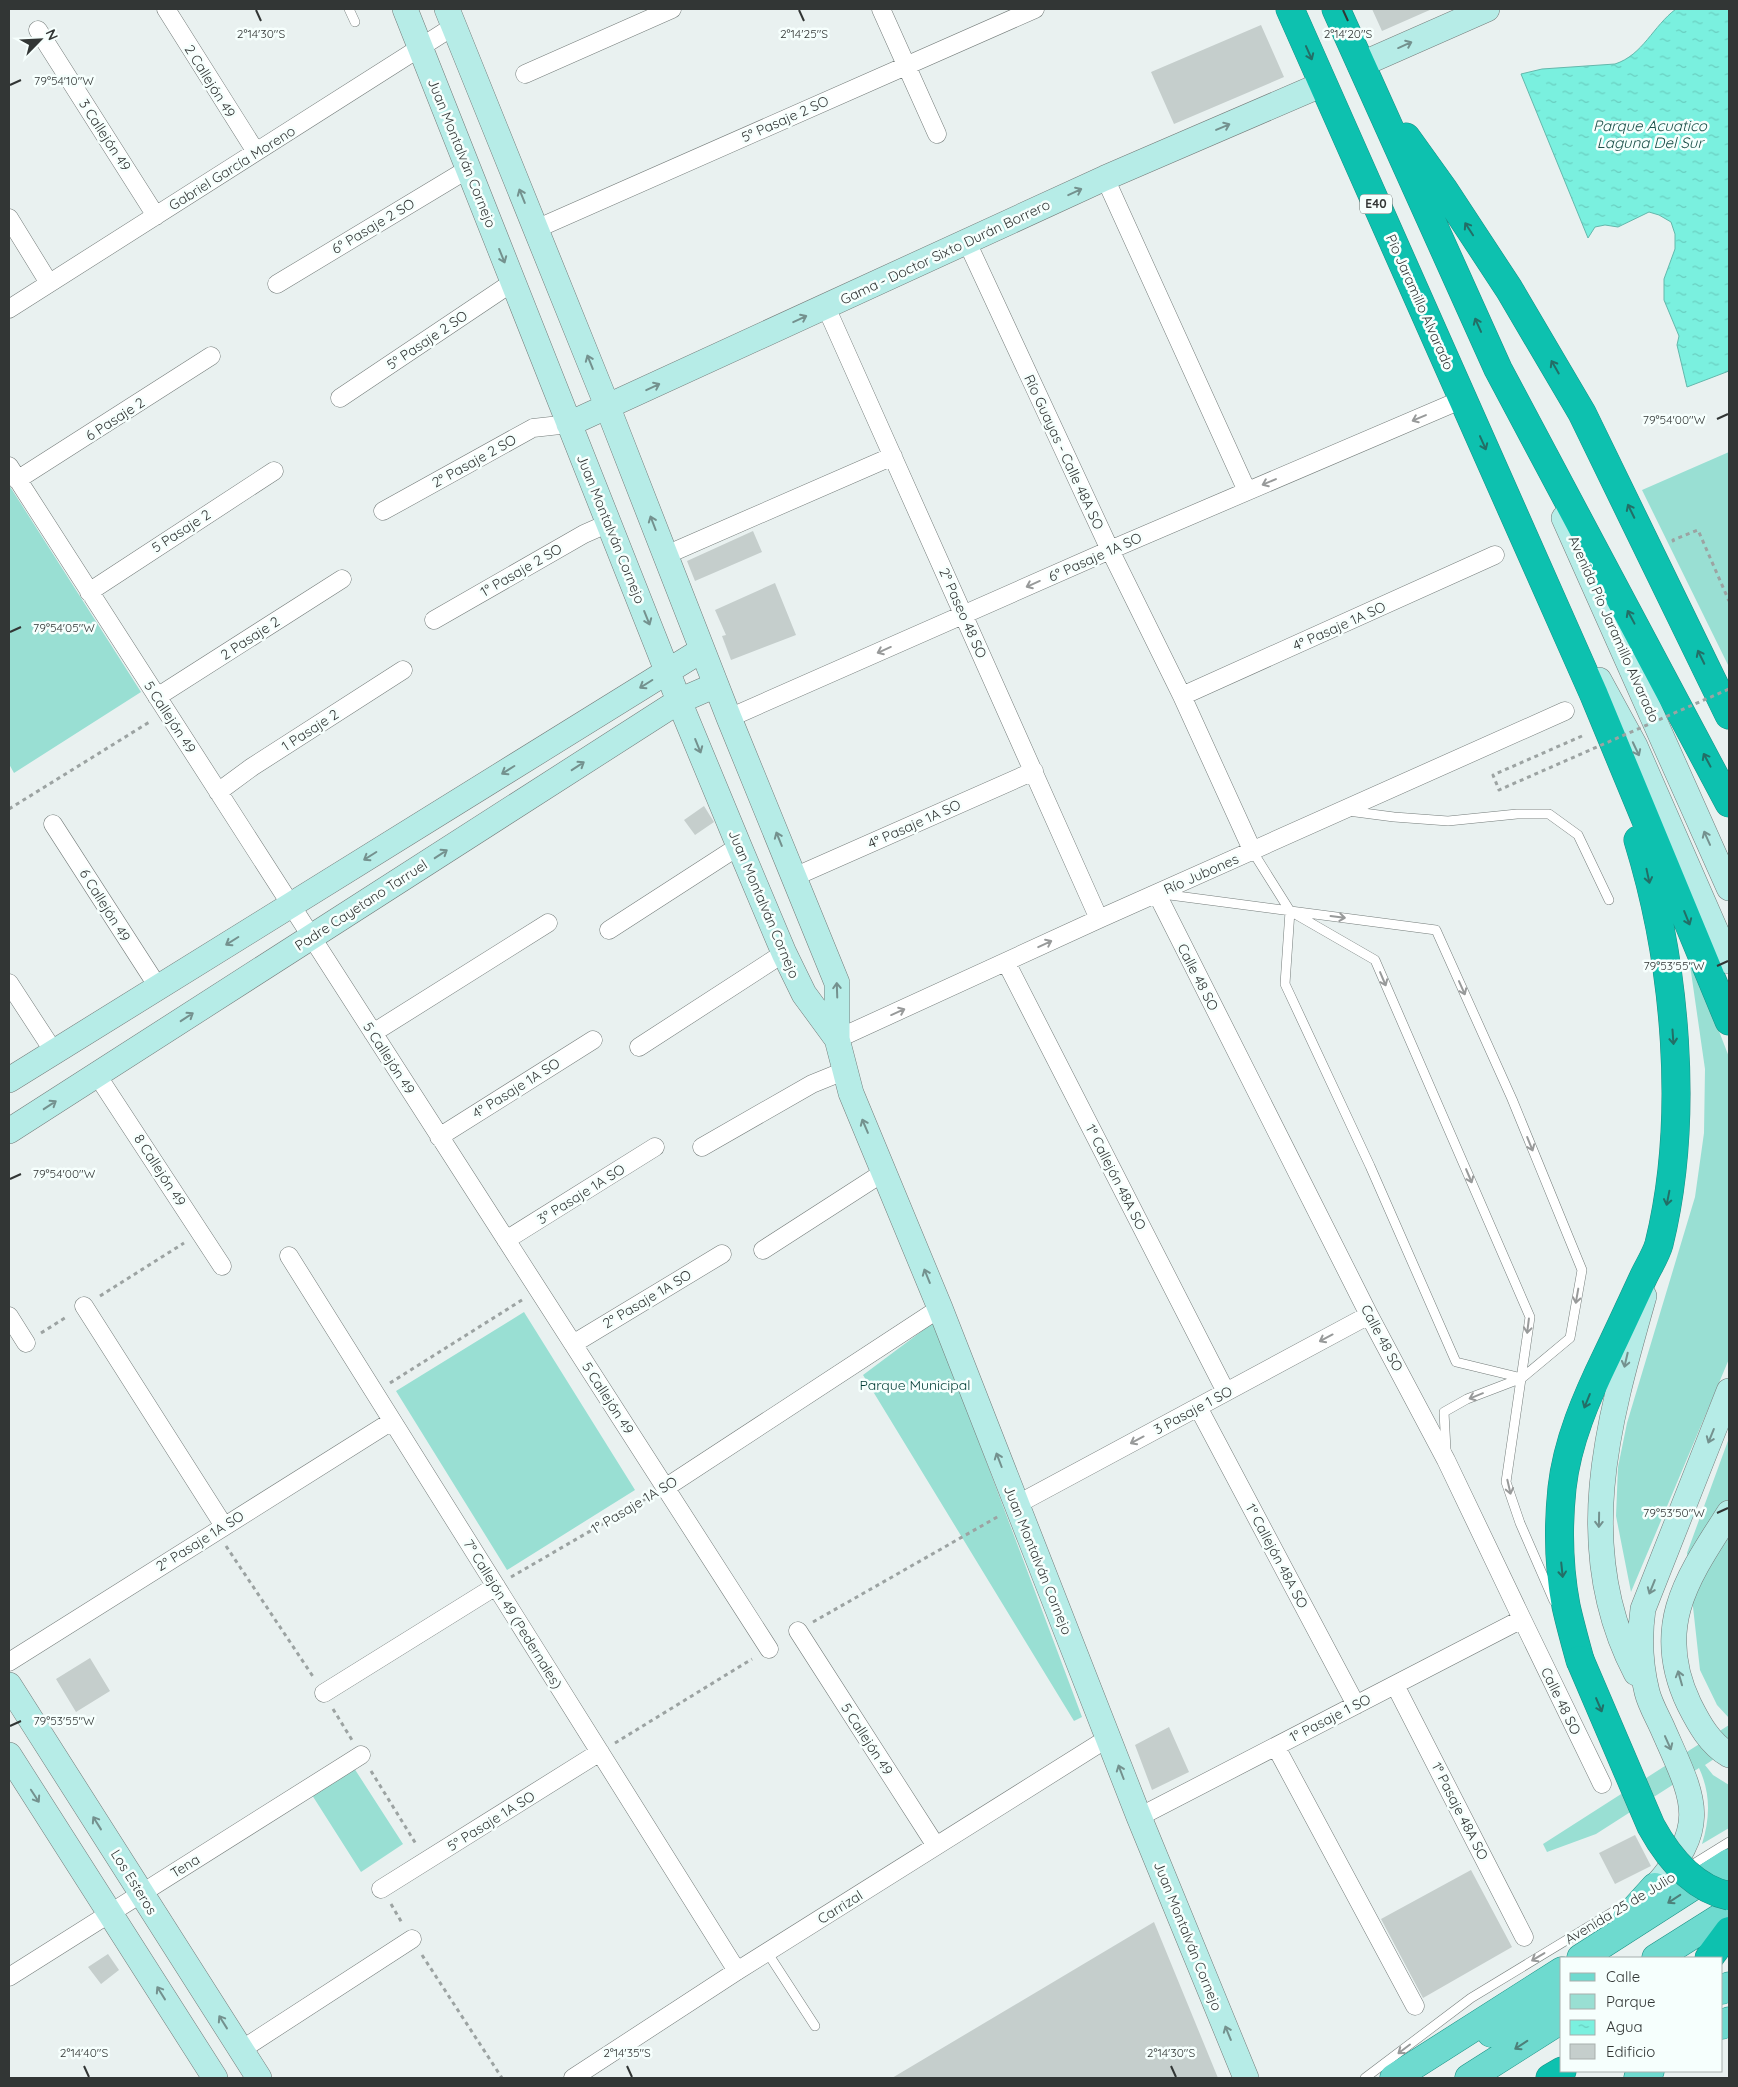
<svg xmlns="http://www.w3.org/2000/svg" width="1738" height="2087" font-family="Quicksand,sans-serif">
<defs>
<pattern id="water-ripples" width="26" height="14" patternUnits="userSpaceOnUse" patternTransform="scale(1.25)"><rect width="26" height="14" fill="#7af0df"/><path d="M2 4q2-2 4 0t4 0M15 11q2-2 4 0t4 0" fill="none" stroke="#6acec0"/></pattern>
</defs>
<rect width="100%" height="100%" fill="#e9f1f0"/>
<!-- green -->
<path fill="#99dfd3" d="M1729,452V667L1642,490Z
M9,485L141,692L14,773L9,764Z
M1688,951L1729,1057V1359L1631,1592L1616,1516L1618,1467L1627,1423L1695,1197L1704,1133L1705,1069Z
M524,1312L635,1490L507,1570L396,1391Z
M934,1322L1082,1717L1074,1721L863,1375Z
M1729,1438V1718L1717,1705L1700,1670L1687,1553Z
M1729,1725V1749L1705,1765L1713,1775L1729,1785V1828L1702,1844C1710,1818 1711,1794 1699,1768L1596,1834L1547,1852L1543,1844Z
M354,1768L403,1844L361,1872L312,1795Z"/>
<!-- water -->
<path fill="url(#water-ripples)" stroke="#64b8ac" d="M1676,9H1729V371L1687,387L1677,345L1679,336L1664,300V279L1675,249V234L1671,222L1659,215L1649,212L1618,227L1605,225L1595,227L1588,238L1521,74L1542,69L1615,64C1643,55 1653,26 1676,9Z"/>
<!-- building -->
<path fill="#c5cecc" d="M1372,9H1432L1382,31Z
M1261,25L1284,77L1174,124L1151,72Z
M753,531L762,552L695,581L687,561Z
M775,583L796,635L731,660L722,636L726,635L715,610Z
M704,806L714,822L695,835L684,820Z
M90,1658L110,1691L76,1712L56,1679Z
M1169,1727L1189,1772L1152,1790L1135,1745Z
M1635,1835L1651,1866L1615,1884L1599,1853Z
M1471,1870L1512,1947L1423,1998L1381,1919Z
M1154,1922L1218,2078H892Z
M108,1954L119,1970L101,1984L88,1967Z"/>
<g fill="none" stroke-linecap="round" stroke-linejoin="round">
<!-- lane casing -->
<g stroke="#747c7a" stroke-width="10">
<path id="lane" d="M349,9L355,22
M1348,811L1394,817L1448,821L1517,814H1549L1578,835L1609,900
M1253,852L1290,911L1375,960L1530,1317L1506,1482L1520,1523L1554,1601
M1162,894L1436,930L1512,1099L1582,1270L1570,1338L1522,1378L1467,1399L1444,1412L1446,1450
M1290,911L1285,984L1370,1166L1456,1362L1522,1378
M1687,1868L1729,1842
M767,1952L815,2026
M1365,2078L1471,1998L1626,1904"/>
</g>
<!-- street casing -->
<g stroke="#747c7a" stroke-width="19">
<path id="street" d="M166,9L256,152
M881,9L937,134
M38,30L156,216
M525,74L672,9
M1105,178L1247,491
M9,218L49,283
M536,229L1035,9
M967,242L1110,550L1182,696L1253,852
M277,284L468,169
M826,307L1099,919
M9,309L454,26
M340,398L513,282
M9,466L769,1649
M17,480L211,356
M383,511L533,428L569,424
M666,555L893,456
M89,592L274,471
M434,620L584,534L609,523
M1182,696L1495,555
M157,697L342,579
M729,718L1110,550L1463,399
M218,792L252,767L403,670
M53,824L158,987
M794,877L1034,771
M1157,894L1369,1315L1446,1460L1522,1619L1602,1784
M609,930L739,846
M1006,962L1226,1392
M9,983L54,1052
M373,1033L548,923
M837,1039L1099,919L1565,711
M639,1047L784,953
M97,1075L222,1266
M439,1137L593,1040
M702,1147L812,1084L844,1071
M506,1240L655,1147
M763,1250L884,1172
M289,1256L737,1971
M84,1306L224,1526
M9,1316L26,1343
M573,1344L722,1254
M1198,1407L1356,1705
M665,1488L940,1308
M1016,1505L1369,1315
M798,1631L936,1846
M9,1662L392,1421
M1395,1685L1524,1937
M324,1693L496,1586
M1276,1747L1415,2006
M1139,1817L1522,1619
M381,1889L600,1752
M9,1977L361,1755
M241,2050L412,1939
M573,2078L737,1971L1108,1738"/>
</g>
<!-- secondary casing -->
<g stroke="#747c7a" stroke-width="26">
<path id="secondary" d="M405,9L679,701L739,846L784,953L804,994L837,1039
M447,9L608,408L729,718L837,983V1039L851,1093L940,1308L1139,1817L1246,2078
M1360,65L1487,9
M569,424L1105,178L1323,84
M1564,518L1729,888
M1599,680L1635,746L1729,961
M9,1080L702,650
M9,1131L679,701L716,685
M1729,1513C1688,1577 1652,1626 1689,1704C1699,1724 1710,1744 1729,1755
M1636,1673C1571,1549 1608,1422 1644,1296
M9,1685L259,2078
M9,1755L215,2078
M1655,1887C1712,1823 1693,1798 1662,1727C1657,1716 1650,1704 1647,1692C1640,1664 1639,1637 1643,1609L1729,1391"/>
</g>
<!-- primary casing -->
<g stroke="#1a9084" stroke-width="29">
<path id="primary" d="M1627,1918L1655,1887
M1581,1958L1729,1863
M1656,1958L1729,1912
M1722,1990L1729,1986
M1722,2025L1729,2021
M1491,2033L1562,2000
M1394,2078L1562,1971
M1469,2078L1562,2019
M1638,2078L1650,2071"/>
</g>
<!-- highway casing -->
<g stroke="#1a9084" stroke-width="29">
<path id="highway" d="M1290,9L1594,695L1729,1021
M1336,9L1498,369L1729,803
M1406,137L1444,190L1509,289L1582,413L1729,715
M1580,1660C1575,1642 1570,1624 1566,1606C1559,1569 1558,1526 1562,1488C1567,1442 1587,1396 1607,1355C1619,1330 1631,1304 1643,1278C1648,1267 1656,1255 1659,1244C1690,1118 1676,963 1638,840
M1709,1958L1729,1931
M1550,2078L1562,2071"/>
</g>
<!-- path -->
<path stroke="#9ca3a2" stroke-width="3" stroke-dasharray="4 4" stroke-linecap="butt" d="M1674,542L1673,540L1698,530L1729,601
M9,809L151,721
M100,1296L184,1243
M41,1333L68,1316
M390,1383L522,1300
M226,1546L314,1678
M511,1577L649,1497
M813,1622L999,1516
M333,1709L352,1740
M615,1743L752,1659
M371,1771L416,1844
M391,1904L402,1923
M422,1955L502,2078"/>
<!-- lane -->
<use href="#lane" stroke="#fff" stroke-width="9"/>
<!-- street -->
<use href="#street" stroke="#fff" stroke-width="18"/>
<!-- secondary -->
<use href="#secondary" stroke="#b6ece7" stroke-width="25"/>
<!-- primary -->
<use href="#primary" stroke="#6edacf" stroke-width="28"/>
<!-- highway -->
<use href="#highway" stroke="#0dc1af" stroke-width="28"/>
<!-- highway-bridge casing -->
<g stroke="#1a9084" stroke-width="29" stroke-linecap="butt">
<path id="highway-bridge" d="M1580,1660L1651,1826C1668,1857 1692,1888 1729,1896"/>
</g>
<!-- path-bridge -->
<path stroke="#9ca3a2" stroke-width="3" stroke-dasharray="4 4" stroke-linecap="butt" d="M1582,736L1493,775L1499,790L1729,689"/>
<!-- highway-bridge -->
<use href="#highway-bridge" stroke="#0dc1af" stroke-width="28"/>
</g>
<!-- one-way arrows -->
<defs><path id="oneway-shaft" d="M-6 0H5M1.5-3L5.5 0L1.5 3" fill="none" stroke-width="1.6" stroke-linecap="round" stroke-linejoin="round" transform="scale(1.25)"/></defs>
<g stroke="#74918e">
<use href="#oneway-shaft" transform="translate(1405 45) rotate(-24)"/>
<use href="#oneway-shaft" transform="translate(1223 127) rotate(-23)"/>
<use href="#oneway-shaft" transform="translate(1075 192) rotate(-25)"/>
<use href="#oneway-shaft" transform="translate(522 196) rotate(-112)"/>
<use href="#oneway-shaft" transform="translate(502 256) rotate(68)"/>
<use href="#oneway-shaft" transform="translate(800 319) rotate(-25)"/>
<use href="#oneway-shaft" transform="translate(590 362) rotate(-112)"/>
<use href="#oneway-shaft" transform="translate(653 387) rotate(-25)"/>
<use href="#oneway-shaft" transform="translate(653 523) rotate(-111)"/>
<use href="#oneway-shaft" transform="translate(647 618) rotate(68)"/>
<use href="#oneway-shaft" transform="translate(646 684) rotate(148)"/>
<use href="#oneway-shaft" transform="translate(698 746) rotate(68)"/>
<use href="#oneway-shaft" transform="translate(1636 749) rotate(65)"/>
<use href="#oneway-shaft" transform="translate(578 766) rotate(-33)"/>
<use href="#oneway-shaft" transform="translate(508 770) rotate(148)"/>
<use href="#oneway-shaft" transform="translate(1707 838) rotate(-114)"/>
<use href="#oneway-shaft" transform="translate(779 839) rotate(-112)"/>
<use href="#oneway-shaft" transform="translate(441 854) rotate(-33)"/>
<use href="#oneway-shaft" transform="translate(370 856) rotate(148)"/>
<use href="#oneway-shaft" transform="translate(232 941) rotate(148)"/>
<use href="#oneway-shaft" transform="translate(837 990) rotate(-92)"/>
<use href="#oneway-shaft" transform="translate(187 1017) rotate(-33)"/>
<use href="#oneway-shaft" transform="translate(50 1105) rotate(-33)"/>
<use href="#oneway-shaft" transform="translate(865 1126) rotate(-113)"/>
<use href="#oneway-shaft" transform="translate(927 1276) rotate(-112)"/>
<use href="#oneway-shaft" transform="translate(1626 1360) rotate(103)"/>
<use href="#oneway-shaft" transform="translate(1711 1436) rotate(112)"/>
<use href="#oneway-shaft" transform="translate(999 1460) rotate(-111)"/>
<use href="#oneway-shaft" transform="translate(1599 1520) rotate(91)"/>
<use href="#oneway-shaft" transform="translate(1652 1587) rotate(112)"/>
<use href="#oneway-shaft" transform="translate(1680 1678) rotate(-106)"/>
<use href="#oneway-shaft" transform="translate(1668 1743) rotate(66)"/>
<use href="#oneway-shaft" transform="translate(1121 1772) rotate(-111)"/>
<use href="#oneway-shaft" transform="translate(35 1796) rotate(57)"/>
<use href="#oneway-shaft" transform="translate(97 1823) rotate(-122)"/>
<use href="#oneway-shaft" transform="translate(161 1993) rotate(-122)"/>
<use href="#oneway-shaft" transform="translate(223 2022) rotate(-122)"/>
<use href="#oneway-shaft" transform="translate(1228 2033) rotate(-112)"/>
</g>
<g stroke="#236e66">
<use href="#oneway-shaft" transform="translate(1309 53) rotate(66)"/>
<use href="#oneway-shaft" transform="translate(1469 229) rotate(-123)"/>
<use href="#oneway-shaft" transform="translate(1478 325) rotate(-114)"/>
<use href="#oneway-shaft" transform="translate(1555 367) rotate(-120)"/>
<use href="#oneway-shaft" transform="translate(1483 443) rotate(66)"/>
<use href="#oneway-shaft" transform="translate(1631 511) rotate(-116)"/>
<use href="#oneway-shaft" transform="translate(1631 617) rotate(-118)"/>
<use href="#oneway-shaft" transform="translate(1701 657) rotate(-116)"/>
<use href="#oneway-shaft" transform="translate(1707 760) rotate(-118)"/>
<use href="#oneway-shaft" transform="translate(1648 876) rotate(78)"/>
<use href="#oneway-shaft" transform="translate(1687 918) rotate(68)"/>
<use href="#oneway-shaft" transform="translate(1673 1037) rotate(86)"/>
<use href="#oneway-shaft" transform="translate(1668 1198) rotate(101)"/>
<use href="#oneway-shaft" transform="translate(1587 1401) rotate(112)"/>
<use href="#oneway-shaft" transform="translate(1562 1570) rotate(84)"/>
<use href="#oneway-shaft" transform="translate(1599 1705) rotate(67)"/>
</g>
<g stroke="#989a9a">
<use href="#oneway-shaft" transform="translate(1419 418) rotate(157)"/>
<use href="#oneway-shaft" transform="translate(1269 482) rotate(157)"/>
<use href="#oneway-shaft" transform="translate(1033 584) rotate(156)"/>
<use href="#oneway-shaft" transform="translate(884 650) rotate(156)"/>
<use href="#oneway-shaft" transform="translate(1338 917) rotate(7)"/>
<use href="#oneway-shaft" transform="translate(1045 944) rotate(-25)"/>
<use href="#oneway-shaft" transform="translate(1383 979) rotate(67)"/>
<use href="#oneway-shaft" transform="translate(1462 988) rotate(66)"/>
<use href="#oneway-shaft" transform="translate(898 1012) rotate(-24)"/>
<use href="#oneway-shaft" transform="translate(1530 1144) rotate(68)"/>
<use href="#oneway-shaft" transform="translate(1469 1176) rotate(67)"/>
<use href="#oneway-shaft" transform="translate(1577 1296) rotate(100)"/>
<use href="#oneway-shaft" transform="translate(1528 1326) rotate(97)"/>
<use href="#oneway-shaft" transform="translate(1326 1338) rotate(152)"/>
<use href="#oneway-shaft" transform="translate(1476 1396) rotate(158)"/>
<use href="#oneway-shaft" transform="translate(1137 1440) rotate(152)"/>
<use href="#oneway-shaft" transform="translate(1509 1487) rotate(77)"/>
<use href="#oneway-shaft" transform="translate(1538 1957) rotate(149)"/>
<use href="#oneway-shaft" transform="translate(1404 2049) rotate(143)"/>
</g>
<g stroke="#4d807a">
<use href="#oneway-shaft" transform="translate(1674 1899) rotate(147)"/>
<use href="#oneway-shaft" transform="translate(1521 2045) rotate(147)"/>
</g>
<!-- ticks -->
<path fill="none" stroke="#323635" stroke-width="2" d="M256,10L261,21M799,10L804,21M1343,10L1348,21M10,85L21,80M1717,419L1728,414M10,632L21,627M1717,966L1728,961M10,1179L21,1174M1717,1513L1728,1508M10,1726L21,1721M84,2066L89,2077M627,2066L632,2077M1171,2066L1176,2077"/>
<g text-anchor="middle" stroke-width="5" stroke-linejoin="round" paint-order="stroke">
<!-- shield labels -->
<rect fill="#f6fffd" stroke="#6d7271" stroke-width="1" x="1360" y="194.5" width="32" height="19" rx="4"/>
<g font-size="12" font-weight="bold" fill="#323635">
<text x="1376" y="208">E40</text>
</g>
<!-- street labels -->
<g font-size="14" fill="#323635" stroke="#f6fffd">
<text transform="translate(210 81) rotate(58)" y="5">2 Callejón 49</text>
<text transform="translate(785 119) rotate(-24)" y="5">5° Pasaje 2 SO</text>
<text transform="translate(105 135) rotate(57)" y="5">3 Callejón 49</text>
<text transform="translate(462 153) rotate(68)" y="5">Juan Montalván Cornejo</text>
<text transform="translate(232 168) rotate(-32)" y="5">Gabriel García Moreno</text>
<text transform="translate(373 226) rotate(-31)" y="5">6° Pasaje 2 SO</text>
<text transform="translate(945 252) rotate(-25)" y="5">Gama - Doctor Sixto Durán Borrero</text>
<text transform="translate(1420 302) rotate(66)" y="5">Pío Jaramillo Alvarado</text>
<text transform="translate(427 340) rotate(-34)" y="5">5° Pasaje 2 SO</text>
<text transform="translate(115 419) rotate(-33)" y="5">6 Pasaje 2</text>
<text transform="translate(1064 452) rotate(65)" y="5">Río Guayas - Calle 48A SO</text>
<text transform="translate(474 461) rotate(-29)" y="5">2° Pasaje 2 SO</text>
<text transform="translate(611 529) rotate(68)" y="5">Juan Montalván Cornejo</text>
<text transform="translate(181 531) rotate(-33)" y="5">5 Pasaje 2</text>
<text transform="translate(1095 557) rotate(-24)" y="5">6° Pasaje 1A SO</text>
<text transform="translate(521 570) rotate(-30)" y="5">1° Pasaje 2 SO</text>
<text transform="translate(963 613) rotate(66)" y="5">2° Paseo 48 SO</text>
<text transform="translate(1339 626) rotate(-24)" y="5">4° Pasaje 1A SO</text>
<text transform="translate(1614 629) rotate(66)" y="5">Avenida Pío Jaramillo Alvarado</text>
<text transform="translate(250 638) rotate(-33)" y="5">2 Pasaje 2</text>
<text transform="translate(170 717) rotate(57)" y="5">5 Callejón 49</text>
<text transform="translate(310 730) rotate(-33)" y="5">1 Pasaje 2</text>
<text transform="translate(914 824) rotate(-24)" y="5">4° Pasaje 1A SO</text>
<text transform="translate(1201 874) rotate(-24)" y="5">Río Jubones</text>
<text transform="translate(764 904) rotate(67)" y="5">Juan Montalván Cornejo</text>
<text transform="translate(105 905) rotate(58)" y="5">6 Callejón 49</text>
<text transform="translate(361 905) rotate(-33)" y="5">Padre Cayetano Tarruel</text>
<text transform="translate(1198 977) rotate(63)" y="5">Calle 48 SO</text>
<text transform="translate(389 1058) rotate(57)" y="5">5 Callejón 49</text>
<text transform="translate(516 1088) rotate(-32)" y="5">4° Pasaje 1A SO</text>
<text transform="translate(160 1170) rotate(57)" y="5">8 Callejón 49</text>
<text transform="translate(1116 1177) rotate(63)" y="5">1° Callejón 48A SO</text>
<text transform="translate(581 1194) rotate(-32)" y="5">3° Pasaje 1A SO</text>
<text transform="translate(647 1299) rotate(-31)" y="5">2° Pasaje 1A SO</text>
<text transform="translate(1382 1338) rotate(62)" y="5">Calle 48 SO</text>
<text transform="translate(608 1398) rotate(57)" y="5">5 Callejón 49</text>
<text transform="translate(1193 1410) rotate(-28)" y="5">3 Pasaje 1 SO</text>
<text transform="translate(634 1505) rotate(-31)" y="5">1° Pasaje 1A SO</text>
<text transform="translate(200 1541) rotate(-32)" y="5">2° Pasaje 1A SO</text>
<text transform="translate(1277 1556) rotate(62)" y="5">1° Callejón 48A SO</text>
<text transform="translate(1038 1560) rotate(68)" y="5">Juan Montalván Cornejo</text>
<text transform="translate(513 1614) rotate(58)" y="5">7° Callejón 49 (Pedernales)</text>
<text transform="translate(1561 1701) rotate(64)" y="5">Calle 48 SO</text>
<text transform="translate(1330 1718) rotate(-27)" y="5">1° Pasaje 1 SO</text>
<text transform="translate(867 1739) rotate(57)" y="5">5 Callejón 49</text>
<text transform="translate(1460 1811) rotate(63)" y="5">1° Pasaje 48A SO</text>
<text transform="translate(491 1821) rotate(-32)" y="5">5° Pasaje 1A SO</text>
<text transform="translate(185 1866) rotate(-32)" y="5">Tena</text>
<text transform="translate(134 1882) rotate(58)" y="5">Los Esteros</text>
<text transform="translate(840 1907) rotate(-32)" y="5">Carrizal</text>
<text transform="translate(1620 1908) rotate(-31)" y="5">Avenida 25 de Julio</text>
<text transform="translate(1188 1936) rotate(68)" y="5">Juan Montalván Cornejo</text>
</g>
<!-- park labels -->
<g font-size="14" fill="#023d36" stroke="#f6fffd">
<text x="915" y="1390">Parque Municipal</text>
</g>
<!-- water labels -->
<g font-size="15" font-style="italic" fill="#1a4f48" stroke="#f6fffd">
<text x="1650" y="131">Parque Acuatico<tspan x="1650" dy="17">Laguna Del Sur</tspan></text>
</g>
</g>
<g font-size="12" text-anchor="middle" fill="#323635" stroke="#f6fffd" stroke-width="5" stroke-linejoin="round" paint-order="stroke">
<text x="1348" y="38">2°14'20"S</text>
<text x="261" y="38">2°14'30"S</text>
<text x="804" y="38">2°14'25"S</text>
<text x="64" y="85">79°54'10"W</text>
<text x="1674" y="424">79°54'00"W</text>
<text x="64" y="632">79°54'05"W</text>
<text x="1674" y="970">79°53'55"W</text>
<text x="64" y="1178">79°54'00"W</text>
<text x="1674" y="1517">79°53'50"W</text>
<text x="64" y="1725">79°53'55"W</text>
<text x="84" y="2057">2°14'40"S</text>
<text x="627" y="2057">2°14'35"S</text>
<text x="1171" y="2057">2°14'30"S</text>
</g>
<!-- border -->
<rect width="1738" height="2087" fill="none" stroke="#323635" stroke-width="20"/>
<!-- legend -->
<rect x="1560" y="1957" width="162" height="115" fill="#f6fffd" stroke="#a8afad"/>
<rect x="1570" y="1973" width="25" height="8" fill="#6edacf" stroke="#a8afad"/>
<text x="1606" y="1982" font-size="15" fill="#323635">Calle</text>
<rect x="1570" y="1994" width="25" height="15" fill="#99dfd3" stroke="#a8afad"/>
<text x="1606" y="2007" font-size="15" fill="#323635">Parque</text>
<rect x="1570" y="2020" width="25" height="15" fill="url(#water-ripples)" stroke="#a8afad"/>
<text x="1606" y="2032" font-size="15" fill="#323635">Agua</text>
<rect x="1570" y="2044" width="25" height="15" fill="#c5cecc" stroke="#a8afad"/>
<text x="1606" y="2057" font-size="15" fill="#323635">Edificio</text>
<!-- north arrow -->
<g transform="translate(40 40) rotate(66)" stroke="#f6fffd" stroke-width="4" paint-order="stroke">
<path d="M0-4L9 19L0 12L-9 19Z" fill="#323635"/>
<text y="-8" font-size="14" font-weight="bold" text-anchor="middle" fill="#323635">N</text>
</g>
</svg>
